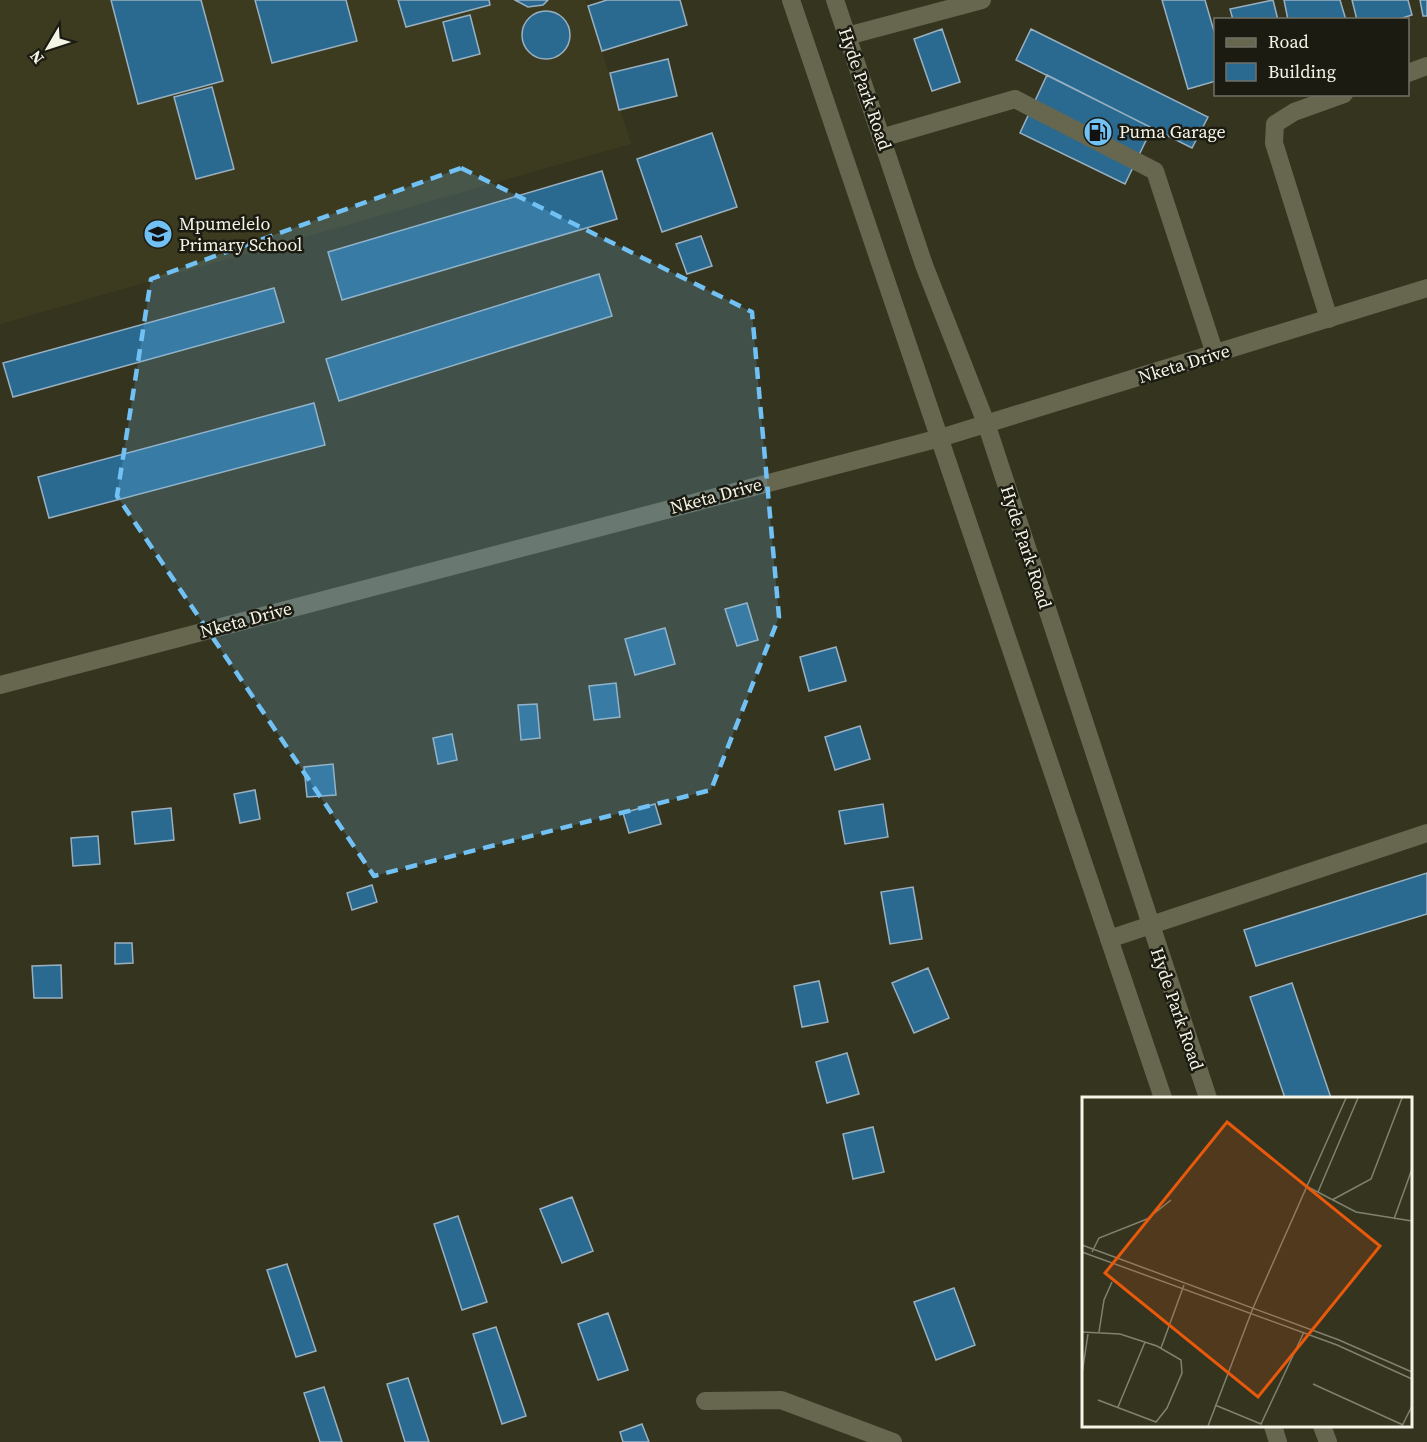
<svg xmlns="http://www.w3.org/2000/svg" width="1427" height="1442" font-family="'Source Serif 4',serif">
<rect width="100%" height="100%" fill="#35341f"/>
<!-- built -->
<path fill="#3d3b1f" d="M0,0H586L631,144L0,324Z"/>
<!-- building -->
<path fill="#2a6a91" stroke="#99b0c0" stroke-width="1.5" d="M111,0H201L223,81L138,104Z
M255,0H346L357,41L272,63Z
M398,0H489L490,5L406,27Z
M515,0H514H548L543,5L528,7Z
M607,0H680L687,25L602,51L588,6Z
M1162,0H1205L1216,38V81L1188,89Z
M1273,0L1278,20H1233L1230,9Z
M1284,0H1340L1346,20H1288Z
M1352,0H1408L1412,15L1396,20H1357Z
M1420,0H1427V16H1423Z
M522 35a24 24 0 1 1 48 0a24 24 0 1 1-48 0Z
M470,15L480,54L453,61L443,22Z
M942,29L960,82L932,91L914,39Z
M1031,29L1208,117L1192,148L1016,60Z
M668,59L677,96L619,110L610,73Z
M1047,75L1152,128L1125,184L1020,133Z
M212,87L234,169L196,179L174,97Z
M712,133L737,207L662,232L637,159Z
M602,171L617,219L342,300L328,252Z
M701,236L712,266L687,274L676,244Z
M599,274L612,316L339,401L326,359Z
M274,288L284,322L13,397L3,363Z
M314,403L325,445L49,518L38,477Z
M747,603L758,640L737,646L725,609Z
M665,628L675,664L635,675L625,639Z
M836,647L846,681L809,691L800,657Z
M616,683L620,717L594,720L589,686Z
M537,704L540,738L521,740L518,705Z
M860,726L870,759L835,770L825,737Z
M452,734L457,760L438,764L433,738Z
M333,764L336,795L307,797L304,767Z
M255,790L260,819L240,823L234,794Z
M655,804L661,824L629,833L623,813Z
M883,804L888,837L845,844L839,811Z
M171,808L174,840L135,844L132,812Z
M98,836L100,864L73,866L71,838Z
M1427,873V914L1256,966L1244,930Z
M372,885L377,902L352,910L347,893Z
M913,887L922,939L890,944L881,892Z
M115,943H132L133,963L115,964Z
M61,965L62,998H34L32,966Z
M928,968L949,1018L914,1033L892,983Z
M819,981L828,1022L802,1027L794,986Z
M1292,983L1331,1098H1285L1250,997Z
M847,1053L859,1094L827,1103L816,1062Z
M873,1127L884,1172L853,1179L843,1134Z
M572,1197L593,1251L562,1263L540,1209Z
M458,1216L487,1302L462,1310L434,1224Z
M287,1264L316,1351L296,1357L267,1270Z
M954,1288L975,1345L936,1360L914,1302Z
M608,1313L628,1370L598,1380L578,1324Z
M496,1327L526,1416L502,1424L473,1334Z
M408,1378L429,1442H405L387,1384Z
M324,1387L342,1442H320L304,1393Z
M642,1424L649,1442H623L620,1432Z"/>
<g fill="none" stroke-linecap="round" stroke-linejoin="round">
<!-- service -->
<path stroke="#67664f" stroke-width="18" d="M1408,73L1427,66
M881,138L1015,99L1155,171L1215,354
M1329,319L1274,143L1275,124L1294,112L1344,94"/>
<!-- minor -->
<path stroke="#67664f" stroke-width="18" d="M847,36L982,0
M1109,939L1427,833
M705,1401L781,1400L893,1442"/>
<!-- tertiary -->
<path stroke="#67664f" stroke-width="18" d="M791,0L1163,1098
M835,0L924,265L986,423L1208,1098
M0,685L940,438L1427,288
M1273,1426L1278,1442
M1322,1426L1328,1442"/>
</g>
<!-- marked area -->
<path fill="#72c1f5" fill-opacity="0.2" stroke="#72c1f5" stroke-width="4.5" stroke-dasharray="12 8" stroke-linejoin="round" d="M461,168L752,312L779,617L711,790L374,876L117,496L151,279Z"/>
<!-- icons -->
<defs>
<g id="fuel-disc" transform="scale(1.5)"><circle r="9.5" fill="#72c1f5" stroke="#1b1b12"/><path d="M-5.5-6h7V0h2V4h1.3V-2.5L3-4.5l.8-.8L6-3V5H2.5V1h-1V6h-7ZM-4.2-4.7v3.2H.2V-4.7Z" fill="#111"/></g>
<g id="school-disc" transform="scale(1.5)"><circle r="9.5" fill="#72c1f5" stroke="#1b1b12"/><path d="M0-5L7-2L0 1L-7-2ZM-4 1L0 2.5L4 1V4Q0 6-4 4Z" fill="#111"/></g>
</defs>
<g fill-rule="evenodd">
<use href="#fuel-disc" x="1098" y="132"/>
<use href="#school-disc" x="158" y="234"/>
</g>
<g text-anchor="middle" stroke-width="5" stroke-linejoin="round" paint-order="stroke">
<!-- street labels -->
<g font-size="18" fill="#f4f4e7" stroke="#1b1b12">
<text transform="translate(865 89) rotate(71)" y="6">Hyde Park Road</text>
<text transform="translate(1184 364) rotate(-17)" y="6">Nketa Drive</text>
<text transform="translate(716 496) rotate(-15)" y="6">Nketa Drive</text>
<text transform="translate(1026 547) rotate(72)" y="6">Hyde Park Road</text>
<text transform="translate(246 620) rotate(-15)" y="6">Nketa Drive</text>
<text transform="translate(1177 1009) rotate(71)" y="6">Hyde Park Road</text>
</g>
<!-- poi labels -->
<g font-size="18" fill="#f4f4e7" stroke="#1b1b12" text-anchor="start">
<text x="1119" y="138">Puma Garage</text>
<text x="179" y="230">Mpumelelo<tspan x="179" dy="21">Primary School</tspan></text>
</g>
</g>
<!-- overview -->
<g transform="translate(1082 1097)">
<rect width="330" height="330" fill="#35341f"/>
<path fill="none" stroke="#81816f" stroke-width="1.5" d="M226,90L274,115L330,124M236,95L276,1M250,103L289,82L320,1M312,122L330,72M0,148L257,243L330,275M0,155L255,248L330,282M10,155L17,141L65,122L89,103M0,235L38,237L75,249L99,263L100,276L85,311L74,325L16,303M17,235L22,203L30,185M79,251L102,188M0,277L6,237M231,287L321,328M133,308L179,327L222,235M36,310L63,245M126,329L171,211L264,1M320,329L330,309"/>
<path fill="#e8590c" fill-opacity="0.15" stroke="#e8590c" stroke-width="3" d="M145,25L298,149L176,300L23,176Z"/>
<rect width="330" height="330" fill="none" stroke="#f4f4e7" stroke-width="3"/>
</g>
<!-- legend -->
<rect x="1214" y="18" width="195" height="78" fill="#1b1b12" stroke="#727267" stroke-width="1.5"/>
<rect x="1226" y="38" width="30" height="9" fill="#67664f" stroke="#727267" stroke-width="1.5"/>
<text x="1268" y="48" font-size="18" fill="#f4f4e7">Road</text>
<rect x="1226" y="63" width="30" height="18" fill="#2a6a91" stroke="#727267" stroke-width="1.5"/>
<text x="1268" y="78" font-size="18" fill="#f4f4e7">Building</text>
<!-- north arrow -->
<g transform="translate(48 48) rotate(231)" stroke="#1b1b12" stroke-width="4.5" paint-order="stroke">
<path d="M0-4.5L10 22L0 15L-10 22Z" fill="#f4f4e7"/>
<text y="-9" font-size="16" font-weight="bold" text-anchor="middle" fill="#f4f4e7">N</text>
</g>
</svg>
